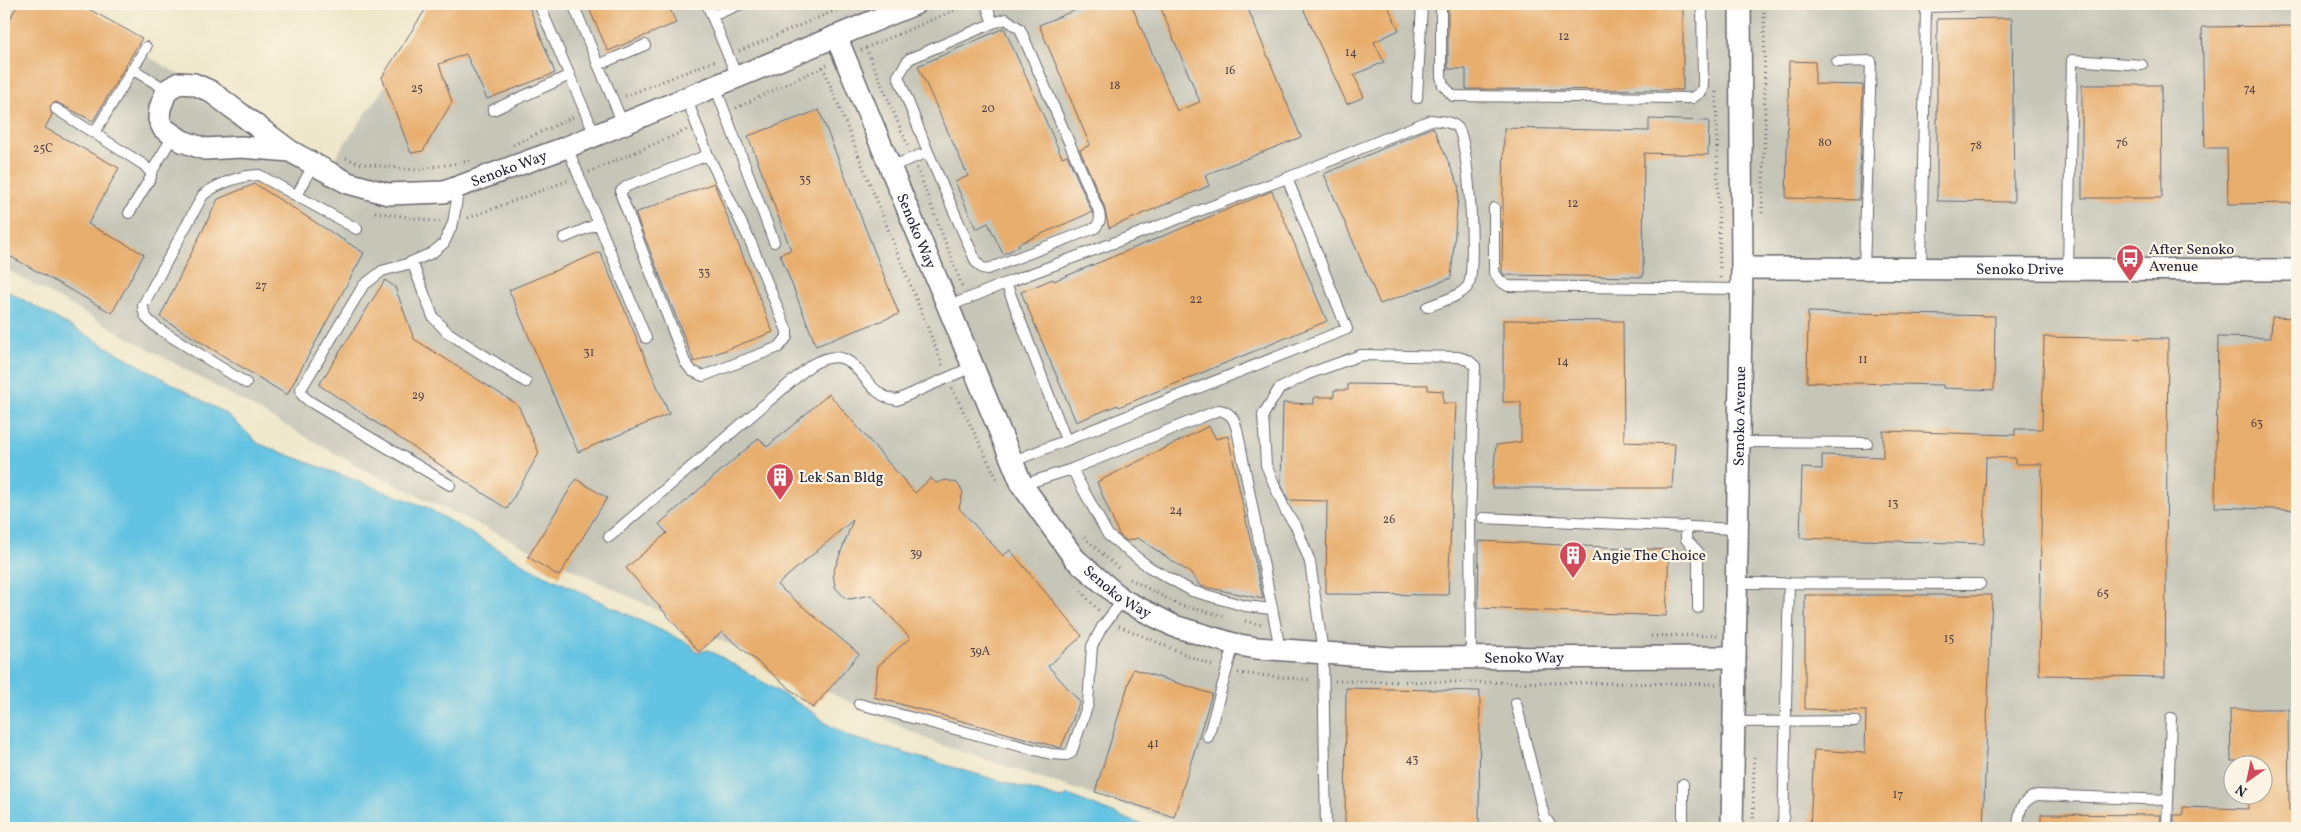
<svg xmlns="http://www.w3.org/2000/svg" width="2301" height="832" font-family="Vollkorn,serif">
<rect width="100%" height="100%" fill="#fcf5e5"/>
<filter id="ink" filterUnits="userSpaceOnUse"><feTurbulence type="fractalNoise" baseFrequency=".02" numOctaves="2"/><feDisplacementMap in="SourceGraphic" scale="10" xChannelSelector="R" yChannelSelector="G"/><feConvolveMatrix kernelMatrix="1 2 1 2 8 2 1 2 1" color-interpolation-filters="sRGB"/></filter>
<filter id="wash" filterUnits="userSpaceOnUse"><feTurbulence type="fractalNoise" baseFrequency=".0096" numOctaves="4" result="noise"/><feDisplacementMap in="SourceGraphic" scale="20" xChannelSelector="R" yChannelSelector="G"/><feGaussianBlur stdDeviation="1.12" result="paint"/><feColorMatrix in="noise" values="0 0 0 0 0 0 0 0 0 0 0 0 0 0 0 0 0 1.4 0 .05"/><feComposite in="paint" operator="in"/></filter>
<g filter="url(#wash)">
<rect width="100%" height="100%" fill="#eee7ca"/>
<!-- industrial -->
<path fill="#c5c5b8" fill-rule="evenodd" d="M16,4H58L331,163L443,4H2297V828H1195L935,743L365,470L4,268V26ZM2234,764H2264V794H2234Z"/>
<!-- water -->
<path fill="#63c3e2" stroke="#42728e" d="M4,289L228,415L259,444L426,507L532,569L690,644L698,653L708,650L723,658L814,713L827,724L850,737L1061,799L1068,795L1150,828H4Z"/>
<g id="blocks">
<!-- building -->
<path fill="#e8ae6e" d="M18,4H79L142,38L93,121L56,102L50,106L52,115L45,128L119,168L88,224L144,254L112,313L4,253V30Z
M429,4H528L555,73L487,99L466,54L439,64L452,102L423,151L411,153L382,77Z
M587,4H668L676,23L608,51Z
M1090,4H1131L1177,111L1200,102L1159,4H1246L1301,137L1205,175L1209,186L1109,228L1104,206L1080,150L1090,145L1039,25Z
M1301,4H1387L1399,30L1374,42L1384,62L1354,75L1364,97L1347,104Z
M1448,4H1683V90L1466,89V69H1448Z
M2012,18L2014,202L1937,201V19Z
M2297,26V203L2228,204L2227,148H2205L2202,27Z
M1004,28L1062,157L1067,155L1092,212L1018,244L1019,247L1003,254L988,223L976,229L955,182L968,176L918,66Z
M1789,61L1815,62V84L1863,85L1859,200L1786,198Z
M2082,85H2161L2162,198H2082Z
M819,110L899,314L816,346L780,254L791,250L748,136Z
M1649,119L1709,121L1708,155L1644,153L1643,277L1504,275L1502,272L1504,128L1649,131Z
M1433,127L1459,186L1451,278L1380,304L1324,174Z
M714,183L773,332L694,362L635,213Z
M255,184L364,253L287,395L160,317L218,199Z
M1272,191L1327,321L1119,407L1118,405L1076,422L1021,292L1053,279L1054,281Z
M600,252L669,414L578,452L509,290Z
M385,280L395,287L414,339L518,405L539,453L507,509L319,385Z
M1808,312L1995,316L1994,390L1943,388V385L1807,382Z
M2272,317L2297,318V510L2215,507L2218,337L2271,338Z
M1503,320L1623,321L1624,442L1675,444L1672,488H1492L1496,445L1521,442V402H1503Z
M2044,337L2168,339L2165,677L2039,675L2042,464H2015V458L1986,457L1984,544L1800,538L1802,468L1822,469V455L1883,457V431L2015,435V429H2042Z
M1348,384L1428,385V390L1443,391V403H1456L1448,595L1326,594L1327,501L1288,500L1281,484L1283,403L1314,404V397H1334V390H1348Z
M829,394L915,493L931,478L936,483L946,480L957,483L963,492L959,508L1003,556L1010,550L1082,636L1048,666L1080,702L1061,748L874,697L878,666L910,638L871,595L850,599L844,597L835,587L833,573L853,520L777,585L859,654L813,708L722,632L699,652L626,568L667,533L659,524L759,438L767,447Z
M1209,426L1216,439L1228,436L1263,599L1200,586L1192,574L1138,538L1127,541L1119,535L1097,482Z
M576,479L607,498L559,576L528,557Z
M1479,541L1669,550L1666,616L1478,608Z
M1805,595H1992L1983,828H1810L1814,750L1865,753L1866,711L1805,709Z
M1133,669L1212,694L1174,817L1095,792Z
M1346,688L1480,691L1479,828H1345Z
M2230,709H2288L2289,810H2295L2294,828H2174V815H2183V807L2248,809L2247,794H2264V764H2247V761H2231Z
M2041,814L2161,815L2160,828H2041Z"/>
</g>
</g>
<g filter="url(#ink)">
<use href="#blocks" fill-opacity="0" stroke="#69676d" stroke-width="1"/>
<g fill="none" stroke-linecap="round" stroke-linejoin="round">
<!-- lane casing -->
<g stroke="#69676d" stroke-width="12">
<path id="lane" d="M539,4L595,135
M573,4L623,124
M707,4L737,77
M1441,4V76L1443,85L1453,96L1692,98L1701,92L1703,86L1702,4
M712,16L741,4
M1837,62L1871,61L1864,269
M598,65L645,45
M132,69L167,90
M715,86L774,242
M686,97L708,155L627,186L621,191V195L685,362L692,371L703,376L779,347L787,337V331L751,243L708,155
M1417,98L1422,4
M56,109L144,165L151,173V177L129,213
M493,110L570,75
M95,132L146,47
M567,147L646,338
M928,152L976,262L982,268L988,269L1095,228C1101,221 1101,218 1098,209L1020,29L1006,19L993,23
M890,167L928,152L898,76L909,59L993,23L986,4
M151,173L173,136
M297,195L314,164
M1494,208V272L1500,281L1508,286L1741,289
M564,238L597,224
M412,262L433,317L447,332L526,382
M1921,269L1926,7L1958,6
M2068,270L2072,60L2142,65
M1006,283L1066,440
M947,307L1006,283L1287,178L1431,120C1439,121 1450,121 1457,127C1469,138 1477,273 1468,286C1460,297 1439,302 1427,307
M246,383L159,329C150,322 143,317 143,305L203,195C217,184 241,175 259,175L357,229
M1739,442L1867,443
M1011,462L1347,329L1287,178
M1072,469L1219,410C1235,413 1236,425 1239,439L1280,649
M450,485L309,401L302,395L301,389L363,286L382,271L404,265L432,253L444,243L453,223L459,187
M1022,485L1072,469L1108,535L1149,567L1192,591L1245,606L1272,609
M1483,518L1736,529
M1686,526V539L1698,552V608
M609,537L811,365C861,336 858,396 897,400L972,367
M1736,583L1980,584
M1516,703L1544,816L1552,828
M859,704L1051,754L1066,755L1071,753L1088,704L1092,646L1102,627L1123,600
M1734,722L1855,721
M1208,737L1234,644
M1683,784V828
M1326,828L1323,653L1310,562L1297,528L1285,510L1266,465L1263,415L1279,389L1308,374L1361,355L1458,357L1468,360L1475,366L1470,521L1471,656
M1783,828L1789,583
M2018,828C2019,812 2020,801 2037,795L2168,800
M2167,828L2171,718"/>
</g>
<!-- street casing -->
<g stroke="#69676d" stroke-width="24">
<g id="street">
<path id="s1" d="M836,36L1022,485L1075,559L1123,600L1174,626L1234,644L1257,648L1392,658L1734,657"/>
<path id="s2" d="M290,151L241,147L205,149L182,141L163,128L159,119L160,108L167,90L179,83L194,84L210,91L290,151L348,183L388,194L444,192L567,147L915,4"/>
<path id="s3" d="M1742,268L2297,270"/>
<path id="s4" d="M1732,828L1742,268L1740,4"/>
</g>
</g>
<!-- path -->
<path stroke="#69676d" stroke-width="3" stroke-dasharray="1 4" stroke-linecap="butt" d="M866,48L908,146
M861,50L969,4
M739,51L851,4
M823,67L943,366
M1716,92L1720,278
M625,96L717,60
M736,108L827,65
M513,145L575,116
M346,158L358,163L414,170L470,161
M917,168L962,286
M589,172L687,130
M375,212L440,222
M1762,213L1765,128L1764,4
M468,218L567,181
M952,388L998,481
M1084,537L1120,570
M1130,579L1179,605L1224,616
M1081,591L1099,611
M1245,621L1263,625
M1119,626L1215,667
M1651,636L1717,635
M1238,673L1311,680
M1335,681L1716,684
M1753,828L1754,754"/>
<!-- lane -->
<use href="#lane" stroke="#fff" stroke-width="10"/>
<!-- street -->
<use href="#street" stroke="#fff" stroke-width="21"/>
</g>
</g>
<!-- icons -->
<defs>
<g id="bus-pin" transform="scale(1.4375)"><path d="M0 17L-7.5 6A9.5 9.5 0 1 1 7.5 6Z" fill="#d1495b" stroke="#fcf5e5"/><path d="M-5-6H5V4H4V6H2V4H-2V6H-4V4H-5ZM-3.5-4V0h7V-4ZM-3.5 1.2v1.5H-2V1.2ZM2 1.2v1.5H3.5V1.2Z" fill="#fff"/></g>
<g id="building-pin" transform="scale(1.4375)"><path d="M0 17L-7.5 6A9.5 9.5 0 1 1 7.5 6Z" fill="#d1495b" stroke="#fcf5e5"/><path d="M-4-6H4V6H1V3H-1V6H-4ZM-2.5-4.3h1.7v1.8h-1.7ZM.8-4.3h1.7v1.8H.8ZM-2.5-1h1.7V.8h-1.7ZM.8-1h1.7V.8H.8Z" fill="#fff"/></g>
</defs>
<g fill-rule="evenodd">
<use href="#bus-pin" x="2130" y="258"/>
<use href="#building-pin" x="780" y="477"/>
<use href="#building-pin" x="1573" y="555"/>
</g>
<g text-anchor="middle" stroke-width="4.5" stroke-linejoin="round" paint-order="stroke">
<!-- number labels -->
<g font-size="12" fill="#544548">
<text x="1564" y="40">12</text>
<text x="1351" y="56">14</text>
<text x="1230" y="74">16</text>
<text x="1115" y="89">18</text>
<text x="417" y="92">25</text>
<text x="2250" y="92">74</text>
<text x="988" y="112">20</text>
<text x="1825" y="146">80</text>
<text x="2122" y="146">76</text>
<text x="1976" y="149">78</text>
<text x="43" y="152">25C</text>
<text x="805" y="183">35</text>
<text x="1573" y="207">12</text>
<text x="704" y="276">33</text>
<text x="261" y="289">27</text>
<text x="1196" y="303">22</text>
<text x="589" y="356">31</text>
<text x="1863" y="363">11</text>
<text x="1563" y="365">14</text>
<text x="418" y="399">29</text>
<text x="2257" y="427">63</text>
<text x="1893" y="507">13</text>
<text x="1176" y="514">24</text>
<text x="1389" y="523">26</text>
<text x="916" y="557">39</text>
<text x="2103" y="597">65</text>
<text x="1949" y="642">15</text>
<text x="980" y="655">39A</text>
<text x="1153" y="747">41</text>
<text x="1412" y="763">43</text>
<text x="1898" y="798">17</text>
</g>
<!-- street labels -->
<g font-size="15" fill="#22223b" stroke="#fcf5e5">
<text dy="5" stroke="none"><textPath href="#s2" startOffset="552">Senoko Way</textPath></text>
<text dy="5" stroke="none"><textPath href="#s1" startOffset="211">Senoko Way</textPath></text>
<text dy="5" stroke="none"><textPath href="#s3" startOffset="278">Senoko Drive</textPath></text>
<text dy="5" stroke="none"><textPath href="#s4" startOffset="412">Senoko Avenue</textPath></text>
<text dy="5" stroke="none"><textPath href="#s1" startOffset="631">Senoko Way</textPath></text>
<text dy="5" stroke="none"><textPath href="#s1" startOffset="1051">Senoko Way</textPath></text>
</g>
<!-- poi labels -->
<g font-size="15" fill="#22223b" stroke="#fcf5e5" text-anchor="start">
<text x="2149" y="254">After Senoko<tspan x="2149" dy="17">Avenue</tspan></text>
<text x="799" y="482">Lek San Bldg</text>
<text x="1592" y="560">Angie The Choice</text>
</g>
</g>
<!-- margin -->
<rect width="2301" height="832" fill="none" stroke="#fcf5e5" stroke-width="20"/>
<!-- north arrow -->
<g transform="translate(2248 780) rotate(213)"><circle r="24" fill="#fcf5e5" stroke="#a5a1a1"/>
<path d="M0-4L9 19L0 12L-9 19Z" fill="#d1495b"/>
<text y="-8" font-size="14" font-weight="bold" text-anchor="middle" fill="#22223b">N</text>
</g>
</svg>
